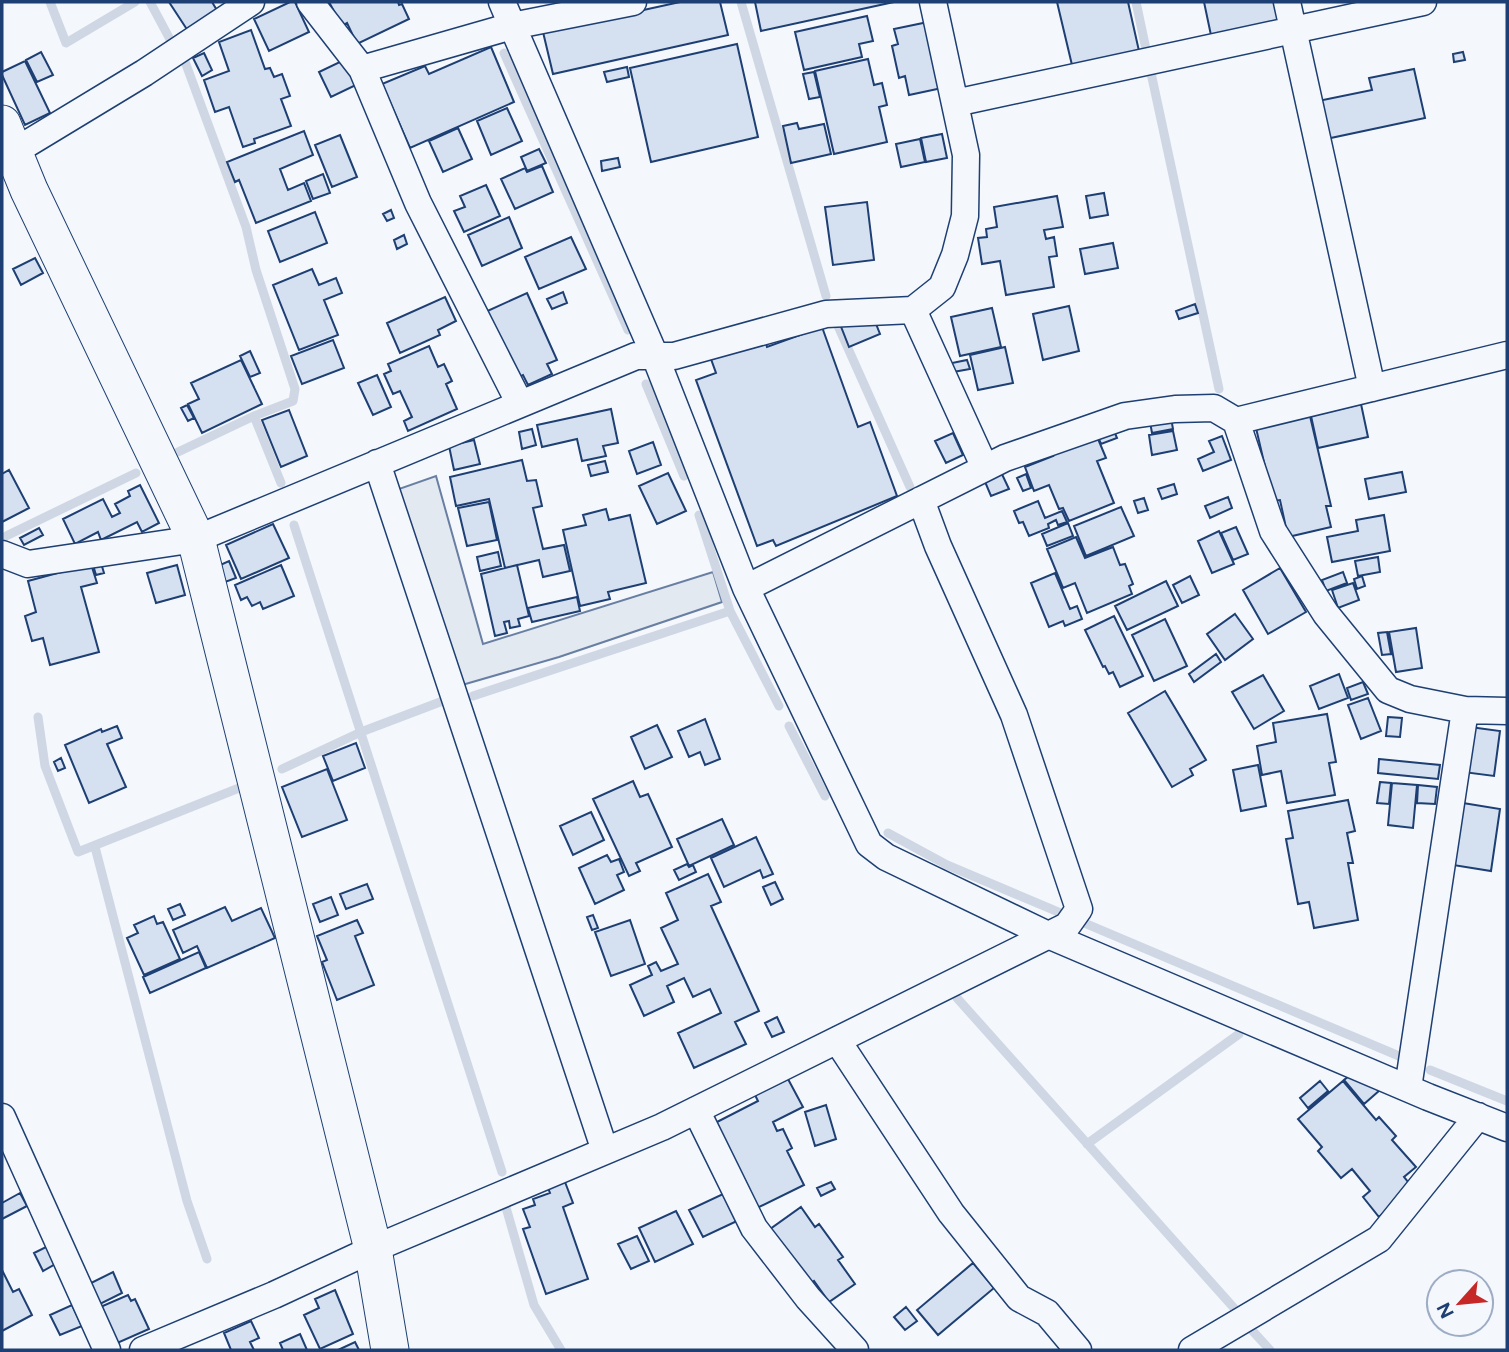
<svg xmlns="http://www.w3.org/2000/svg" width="1509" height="1352" font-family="Figtree,sans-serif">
<rect width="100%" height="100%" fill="#f4f7fb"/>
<!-- green -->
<path fill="#e3e9f0" stroke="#687fa3" stroke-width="2" d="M436,476L483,644L713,572L722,602L559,657L462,685L396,490Z"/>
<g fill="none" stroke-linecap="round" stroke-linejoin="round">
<!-- stream -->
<path stroke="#cfd7e4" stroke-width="9" d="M50,2L66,43L135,2
M150,2L173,45
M741,2L826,296
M1136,2L1147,54
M504,53L628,330
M1151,73L1219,389
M838,326L910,487
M646,384L684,476
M254,416L281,483
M178,452L254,416L293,401L295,389L256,270L246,227L184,59
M294,525L502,1172
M2,538L136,473
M730,611L779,706
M473,696L730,611L699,515
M38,717L45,766L78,852L239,788
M789,726L825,796
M282,769L361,732L448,699
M888,833L947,865L1399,1056
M95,847L187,1201L207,1259
M957,998L1234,1308
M1430,1070L1507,1101
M1087,1144L1239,1034
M505,1204L534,1305L561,1350
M1249,1327L1270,1350"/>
</g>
<!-- building -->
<path fill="#d5e0f0" stroke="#1d3f73" stroke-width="2" d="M169,2H212L218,12L188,31Z
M290,2H295L309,32L269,51L254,19Z
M329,2H398L399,5L402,4L409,19L357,44L347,23L342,26Z
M680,2H720L728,35L553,74L543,32Z
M755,2H894L761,31Z
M1057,2H1128L1139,51L1072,65Z
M1204,2H1275L1280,25L1212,40Z
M867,16L873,41L859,44L862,57L804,70L795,32Z
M928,22L942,88L909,95L905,76L899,78L892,46L898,44L894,29Z
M251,30L265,69L270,68L274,77L282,74L290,96L281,99L291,126L254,139L255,143L243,147L229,107L215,112L204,80L229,71L219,42Z
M737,44L758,137L651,162L630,68Z
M491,47L514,102L410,148L382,84L425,66L429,74Z
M41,52L53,75L37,82L26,60Z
M1463,52L1465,60L1454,62L1453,54Z
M204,53L212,70L202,76L193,58Z
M346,59L358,84L331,97L319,72Z
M868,59L874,85L882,83L887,105L879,107L887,142L834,154L815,71Z
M25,61L50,113L25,125L2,75V72Z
M627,67L629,77L607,82L604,72Z
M1414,69L1425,118L1326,139L1318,101L1372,90L1369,78Z
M814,72L820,97L809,99L803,74Z
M507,108L522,141L491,155L477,121Z
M797,123L799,129L824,124L831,154L791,163L783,126Z
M458,128L472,159L443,172L429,141Z
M304,131L313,155L280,169L288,190L304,183L311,201L256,223L239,180L235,182L227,162Z
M942,134L947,158L926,162L921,138Z
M340,135L357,177L332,187L315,145Z
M920,139L925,162L901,167L896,144Z
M539,149L546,163L527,171L521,157Z
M618,158L620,167L602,171L601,161Z
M542,166L553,192L515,209L501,179L525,168L527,172Z
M323,174L330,193L313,199L306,181Z
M486,185L500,216L464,232L454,211L465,207L460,196Z
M1104,193L1108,215L1090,218L1086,196Z
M1057,196L1063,227L1044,230L1046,239L1054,237L1057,256L1049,257L1054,287L1006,295L1000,261L982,264L978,238L987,237L986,229L997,227L994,207Z
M867,202L874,260L833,265L825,207Z
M391,210L394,218L387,221L383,214Z
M315,212L327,243L280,262L268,231Z
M509,217L522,248L482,266L468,235Z
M404,235L407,244L397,249L394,240Z
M571,237L586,269L539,289L525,257Z
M1113,243L1118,268L1085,274L1080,249Z
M35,258L43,273L21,285L13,269Z
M312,269L319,285L336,278L342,293L324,300L338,335L299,350L273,285Z
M563,292L567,303L552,309L547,299Z
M527,293L557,360L547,364L552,374L528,385L523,375L517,378L483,313Z
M445,297L456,321L438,330L440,335L400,353L387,323Z
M1195,304L1198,313L1179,319L1176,311Z
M1069,306L1079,351L1043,360L1033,314Z
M992,308L1001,347L960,356L951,317Z
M840,324H876L880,334L849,347Z
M822,327L858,427L870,422L897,496L776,546L773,540L757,546L696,380L716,373L711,359L765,339L767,347Z
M333,340L344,368L302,384L291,356Z
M429,346L438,367L444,364L452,381L446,384L457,409L408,431L404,421L412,417L400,391L393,394L384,374L391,371L388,364Z
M1005,347L1013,383L978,390L970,355Z
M250,351L260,373L250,377L240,356Z
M241,360L262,404L202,433L188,404L199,399L191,383Z
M967,360L970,369L953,372L952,363Z
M377,375L391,407L373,415L358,383Z
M1361,404L1368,437L1318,448L1311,416Z
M187,405L194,418L188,421L181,408Z
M611,409L618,443L603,446L606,456L582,461L577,439L542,447L537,425Z
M289,410L307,456L281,467L262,420Z
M1310,416L1331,506H1326L1331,527L1288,537L1280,500L1273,501L1256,428Z
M1171,418L1173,429L1152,433L1150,422Z
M532,429L536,445L522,449L519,432Z
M1114,431L1117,438L1101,444L1098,437Z
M1173,431L1177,450L1152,455L1149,435Z
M953,433L963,455L946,463L935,441Z
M1096,434L1106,458L1097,461L1114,503L1069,521L1063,508L1059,509L1049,485L1034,491L1025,467L1053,456L1051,453Z
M1222,436L1231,460L1203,471L1198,459L1214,452L1209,441Z
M474,440L480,464L454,470L449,446Z
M653,442L661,465L637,474L629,451Z
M522,460L527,481L536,480L542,506L533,508L543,549L564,545L570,571L543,577L539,560L505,568L489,499L456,506L450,477Z
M605,461L608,472L591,476L588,465Z
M9,470L29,508L2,522V474Z
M1000,470L1009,489L991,496L983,477Z
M1402,472L1406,492L1369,499L1365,479Z
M668,473L686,511L657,524L639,486Z
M1026,474L1031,488L1023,491L1017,478Z
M1174,484L1177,494L1162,499L1158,489Z
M140,485L159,523L142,532L137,522L101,540L98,532L75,544L63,519L103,499L112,517L120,513L115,504L130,496L128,491Z
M1228,497L1232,508L1210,518L1205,506Z
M1144,498L1148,510L1138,513L1134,501Z
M1038,501L1045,518L1062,511L1067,522L1058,525L1056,520L1048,524L1049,528L1029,536L1023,522L1019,523L1014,511Z
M489,502L497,540L467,546L458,508Z
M1121,507L1134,536L1086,556L1074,526Z
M606,509L609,520L630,515L646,583L608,592L610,599L580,606L563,530L586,525L583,515Z
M1384,515L1390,551L1332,562L1327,537L1358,531L1356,520Z
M1068,523L1073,536L1047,546L1042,534Z
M273,524L289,558L241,579L226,545Z
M1236,527L1248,554L1233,560L1221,533Z
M39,528L43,535L24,545L20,538Z
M1219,531L1234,564L1212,573L1198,541Z
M1076,537L1085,558L1113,547L1120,565L1125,564L1133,584L1129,586L1132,594L1087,613L1075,583L1063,588L1047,549Z
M498,552L501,566L480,571L477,557Z
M1378,557L1380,572L1358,576L1355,561Z
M229,561L236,578L225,582L218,566Z
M101,563L104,573L96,575L93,565Z
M91,564L97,583L81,587L99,652L50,665L43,638L32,641L25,616L36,612L28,581Z
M177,565L185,595L156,603L147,573Z
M281,565L294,596L263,609L260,602L252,606L247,597L241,600L235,585Z
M517,565L529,616L518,619L520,626L510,628L509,621L504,622L507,633L495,636L481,574Z
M1280,568L1306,612L1268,634L1243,590Z
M1343,572L1347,583L1326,591L1322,580Z
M1055,573L1070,609L1077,606L1082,619L1065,626L1063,621L1049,627L1031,583Z
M1190,576L1199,595L1182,603L1173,585Z
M1362,576L1365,586L1357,589L1354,579Z
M1166,581L1178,606L1127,630L1115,606Z
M1353,583L1359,600L1338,608L1332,590Z
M577,597L580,611L532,622L528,608Z
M1235,614L1253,639L1225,660L1207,634Z
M1114,616L1143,676L1120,687L1113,672L1109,674L1105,666L1103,667L1085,630Z
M1165,619L1187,666L1154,681L1132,635Z
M1416,628L1422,668L1396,672L1389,632Z
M1387,632L1391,654L1382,655L1378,633Z
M1216,654L1221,662L1194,682L1189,674Z
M1339,674L1348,698L1319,709L1310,686Z
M1263,675L1284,711L1254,729L1232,692Z
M1363,682L1368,694L1351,700L1347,688Z
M1165,691L1206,760L1190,769L1193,775L1172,787L1128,713Z
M1368,698L1381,731L1361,739L1348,705Z
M1327,714L1336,762L1329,763L1335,795L1287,803L1281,771L1262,775L1257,746L1276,742L1273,723Z
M1388,717L1402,718L1400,737L1386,736Z
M705,719L720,759L705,765L700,752L689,757L678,731Z
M657,725L672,757L645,769L631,737Z
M117,726L122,738L107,744L126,787L89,803L65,745L101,729L102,732Z
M1470,727L1500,731L1494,776L1463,772Z
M356,743L365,768L333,781L323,756Z
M61,758L65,768L58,771L54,762Z
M1379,759L1440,765L1438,779L1378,773Z
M1258,765L1266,806L1241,811L1233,770Z
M327,769L347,820L302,837L282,787Z
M633,781L640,797L648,794L672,847L636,863L640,871L629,876L593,799Z
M1380,782L1391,783L1389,804L1377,803Z
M1392,783L1417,785L1413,828L1388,825Z
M1418,785L1437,787L1435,804L1417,803Z
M1348,800L1355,831L1347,833L1353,863H1348L1358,920L1314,928L1309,902L1298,904L1286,839L1293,838L1288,811Z
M1463,803L1500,809L1491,871L1453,865Z
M591,812L604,840L573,855L560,826Z
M722,819L734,845L689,866L677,839Z
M756,837L773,874L763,878L760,870L724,887L711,858Z
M607,855L611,862L619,859L624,872L617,875L624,890L595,904L579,868Z
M687,864L689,867L693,865L696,872L679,880L674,870Z
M708,874L721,902L711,906L759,1011L735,1022L746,1044L694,1068L678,1033L721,1013L710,989L693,997L684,978L667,986L674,1002L644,1016L630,985L652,975L648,966L656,962L661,971L678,964L661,928L678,920L666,893Z
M775,882L783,899L771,905L763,887Z
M367,884L373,899L346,909L340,894Z
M331,897L338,915L320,922L313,904Z
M180,904L185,915L173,920L168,909Z
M225,907L232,921L261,908L275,938L207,968L197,946L183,953L173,930Z
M593,915L598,928L592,930L587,917Z
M154,916L157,924L163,922L180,959L144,975L127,938L138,933L134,925Z
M357,920L363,933L355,936L374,985L337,1000L322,962L327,960L317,936Z
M630,920L645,964L611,976L595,932Z
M199,952L206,968L150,993L143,977Z
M777,1017L784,1032L772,1037L765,1023Z
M1349,1076L1380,1090L1364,1104L1344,1080Z
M788,1079L803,1107L773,1122L777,1131L783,1129L792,1148L787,1151L804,1185L757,1208L715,1123L758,1101L755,1095Z
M1320,1081L1328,1091L1308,1108L1300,1098Z
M1343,1081L1376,1120L1379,1117L1396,1136L1392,1140L1416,1167L1404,1177L1413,1188L1379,1217L1363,1197L1370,1191L1352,1169L1341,1178L1318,1151L1322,1147L1298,1119Z
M826,1105L836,1139L815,1146L805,1112Z
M565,1182L573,1203L563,1207L588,1279L546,1294L523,1229L530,1227L523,1209L535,1205L533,1199L550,1193L548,1188Z
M831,1182L835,1189L821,1196L817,1188Z
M20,1193L27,1206L2,1219V1203Z
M723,1194L737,1221L703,1237L689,1210Z
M801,1207L815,1227L819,1224L843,1257L838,1260L855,1284L829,1302L814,1281L809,1285L766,1232Z
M676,1211L693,1244L655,1262L639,1228Z
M637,1236L649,1261L631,1269L618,1244Z
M48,1246L57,1263L43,1271L34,1253Z
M973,1263L994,1288L938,1335L917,1310Z
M2,1270L13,1292L19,1289L32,1315L2,1331Z
M113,1272L122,1293L98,1305L89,1284Z
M335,1290L353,1334L320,1349L304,1315L319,1308L315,1299Z
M128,1295L131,1301L135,1299L149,1329L115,1344L98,1308Z
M72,1305L82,1326L60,1335L50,1315Z
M906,1307L917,1321L905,1330L894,1317Z
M251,1321L259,1338L250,1342L254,1350H231L224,1333Z
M300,1334L307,1350H283L280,1343Z
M355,1342L359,1350H338Z"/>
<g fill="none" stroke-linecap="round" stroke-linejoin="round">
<!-- street casing -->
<g stroke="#1d3f73" stroke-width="29">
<path id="street" d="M310,2L362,69L418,203L520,404
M502,2L655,356L746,588L869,844L886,857L1048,935L1428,1097L1507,1128
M1287,2L1372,388
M362,69L512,26L633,2
M955,103L1423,2
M2,159L144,73L251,2
M913,310L985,468
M1236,421L1507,355
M377,463L605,1151
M2,554L28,564L196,539L636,356H674L826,314L913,310L942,287L955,255L965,216L966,155L933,2
M746,588L1005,458L1125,416L1175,409L1214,408L1236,421L1273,531L1326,614L1388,690L1410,699L1465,710L1507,711
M837,1040L951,1213L1019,1298L1047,1313L1078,1350
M1408,1088L1465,710
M696,1110L754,1228L808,1298L855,1350
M2,1117L107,1350
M143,1350L274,1295L373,1249L662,1127L1067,926L1079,909L1014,715L938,546L921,500
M1192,1350L1379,1239L1478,1116"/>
</g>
<!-- secondary casing -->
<g stroke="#1d3f73" stroke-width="39">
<path id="secondary" d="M2,124L29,190L196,539L373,1249L390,1350"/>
</g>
<!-- street -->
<use href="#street" stroke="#f4f7fb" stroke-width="26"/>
<!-- secondary -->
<use href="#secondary" stroke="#f4f7fb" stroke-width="37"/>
</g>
<!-- border -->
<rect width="1509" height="1352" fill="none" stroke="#1d3f73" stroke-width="7"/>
<!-- north arrow -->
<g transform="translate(1460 1303) rotate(243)"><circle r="33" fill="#f4f7fb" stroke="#9eadc5" stroke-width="2"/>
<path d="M0-5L12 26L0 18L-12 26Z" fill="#c62828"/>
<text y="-10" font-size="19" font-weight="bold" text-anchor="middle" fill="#1d3f73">N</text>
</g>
</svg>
